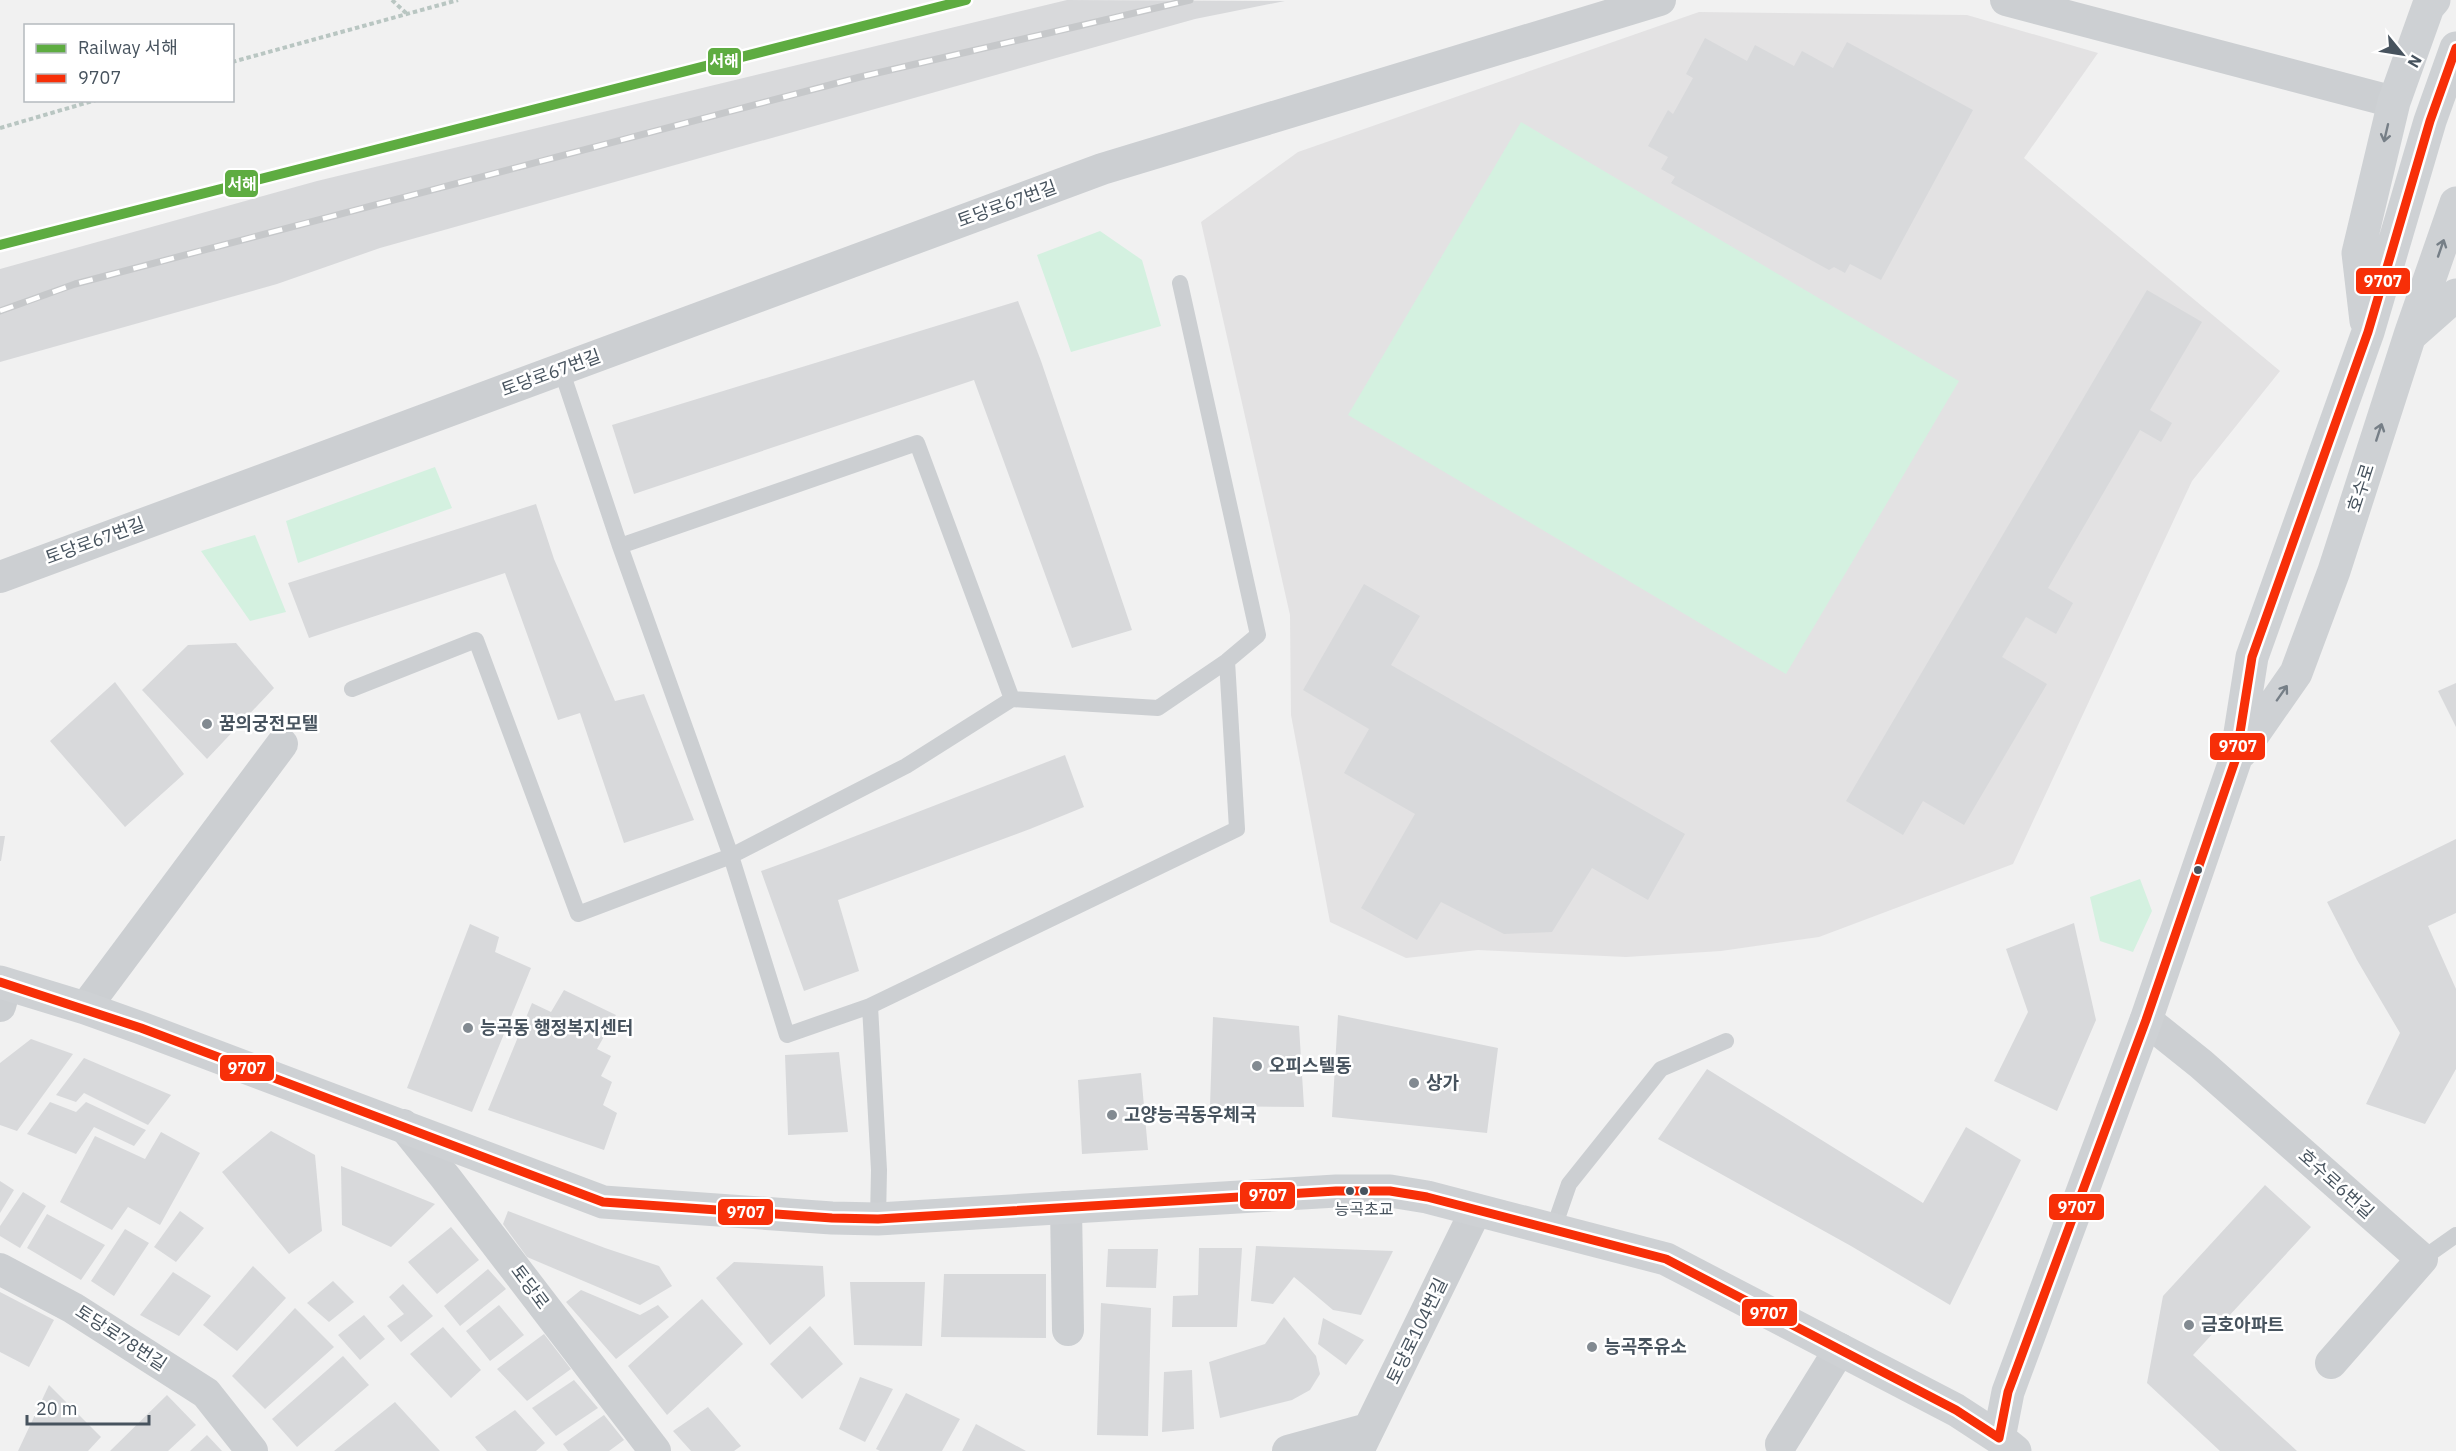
<svg xmlns="http://www.w3.org/2000/svg" width="2456" height="1451" font-family="'IBM Plex Sans','Noto Sans KR',sans-serif">
<rect width="100%" height="100%" fill="#f1f1f1"/>
<!-- education -->
<path fill="#e3e2e3" d="M1699,12L1967,15L2098,53L2024,158L2280,371L2192,481L2013,864L1819,937L1721,951L1626,957L1478,950L1406,958L1330,922L1291,715L1290,615L1201,222L1298,152Z"/>
<!-- green -->
<path fill="#d4f1e0" d="M1521,122L1959,381L1786,674L1348,415Z
M1100,231L1142,260L1161,326L1071,352L1037,255Z
M435,467L452,508L298,563L286,521Z
M255,535L286,612L250,621L201,551Z
M2140,879L2152,911L2133,952L2100,941L2090,897Z"/>
<!-- building -->
<path fill="#d8d9db" d="M1067,0L1285,1L1195,19L380,248L277,284L0,362V269L317,181Z
M1705,38L1747,61L1755,45L1794,66L1802,51L1833,68L1847,42L1973,110L1881,280L1850,264L1845,273L1834,267L1829,270L1671,183L1675,177L1661,169L1668,157L1648,146L1668,110L1673,114L1693,78L1686,74Z
M2147,290L2202,322L2150,410L2172,423L2161,442L2140,430L2048,588L2073,603L2056,634L2026,617L2002,657L2047,684L1964,825L1923,801L1903,835L1846,801Z
M1018,301L1041,361L1132,630L1072,648L974,380L634,494L612,425Z
M536,504L554,559L615,701L644,694L694,820L624,843L580,713L558,720L505,573L309,638L288,583Z
M1364,584L1420,616L1391,665L1685,834L1648,900L1592,868L1552,932L1504,934L1441,902L1417,940L1361,908L1415,814L1344,773L1369,729L1303,690Z
M236,643L274,688L207,759L142,690L188,645Z
M115,682L184,774L125,827L50,741Z
M2456,683V727L2438,691Z
M1065,755L1084,807L1030,829L838,900L859,971L804,991L761,871L822,849Z
M0,836H5L1,861H0Z
M2456,839V913L2428,926L2456,989V1069L2425,1124L2366,1104L2400,1033L2357,960L2327,902Z
M2074,923L2096,1020L2057,1111L1994,1081L2028,1012L2006,949Z
M470,924L499,937L495,952L531,968L472,1112L407,1088Z
M564,990L616,1015L597,1049L611,1056L601,1076L612,1082L603,1105L617,1113L604,1150L488,1110L532,1003L551,1012Z
M1338,1015L1498,1048L1487,1133L1332,1117Z
M1213,1017L1299,1026L1304,1107L1210,1106Z
M31,1039L73,1054L17,1131L0,1125V1063Z
M839,1052L848,1132L788,1135L785,1055Z
M84,1058L171,1095L148,1125L84,1093L76,1102L56,1095Z
M1707,1069L1923,1203L1966,1127L2021,1160L1950,1305L1851,1246L1658,1139Z
M1141,1073L1148,1150L1082,1154L1078,1080Z
M50,1102L76,1112L86,1102L146,1130L134,1146L94,1127L76,1154L27,1134Z
M271,1131L315,1155L322,1231L289,1254L222,1172Z
M161,1132L200,1153L160,1225L128,1207L112,1230L60,1202L95,1136L145,1159Z
M341,1166L435,1204L391,1247L342,1225Z
M0,1181L14,1190L0,1213Z
M2265,1185L2311,1227L2193,1355L2297,1451H2220L2147,1383L2163,1296Z
M23,1192L46,1206L20,1248L0,1236V1226Z
M180,1211L204,1228L176,1262L154,1247Z
M508,1211L605,1248L659,1266L672,1286L640,1305L527,1257L503,1224Z
M47,1214L105,1245L81,1280L27,1248Z
M451,1227L479,1260L437,1294L408,1262Z
M125,1229L149,1243L114,1296L91,1281Z
M1256,1246L1393,1251L1361,1315L1333,1310L1294,1277L1273,1304L1251,1301Z
M1199,1248H1242L1237,1327H1172L1173,1296L1198,1295Z
M1108,1249H1158L1156,1288L1106,1287Z
M734,1262L823,1266L825,1296L770,1345L716,1278Z
M253,1266L286,1298L237,1351L203,1325Z
M488,1269L506,1289L460,1326L444,1306Z
M173,1272L211,1296L179,1336L140,1315Z
M944,1274H1046V1338L941,1337Z
M333,1281L354,1302L329,1322L307,1303Z
M850,1282H925L922,1346L854,1345Z
M403,1284L433,1316L401,1342L387,1326L404,1314L389,1297Z
M581,1290L640,1315L658,1305L669,1317L616,1359L566,1302Z
M0,1292L54,1320L29,1367L0,1352Z
M702,1299L743,1344L667,1415L628,1366Z
M1101,1303L1151,1308L1148,1436L1097,1435Z
M499,1305L524,1335L490,1361L466,1331Z
M295,1308L334,1347L265,1409L232,1376Z
M364,1315L385,1339L360,1360L338,1335Z
M1284,1317L1316,1356L1320,1374L1310,1390L1292,1400L1220,1418L1209,1362L1265,1344Z
M1323,1318L1364,1340L1346,1365L1318,1344Z
M810,1326L843,1364L802,1399L770,1364Z
M443,1327L481,1370L451,1398L410,1354Z
M544,1334L571,1369L527,1401L497,1369Z
M343,1356L369,1385L297,1447L272,1419Z
M1192,1370L1194,1429L1162,1432L1164,1372Z
M860,1377L893,1389L865,1442L839,1429Z
M574,1380L598,1408L556,1436L532,1408Z
M49,1385L101,1437L88,1451H18Z
M906,1393L960,1419L942,1451H880L876,1449Z
M167,1395L196,1425L168,1451H110Z
M395,1402L440,1451H334Z
M708,1407L741,1446L734,1451H691L673,1431Z
M515,1410L545,1443L536,1451H487L475,1437Z
M604,1415L624,1440L609,1451H568L563,1444Z
M976,1424L1026,1451H962Z
M207,1435L222,1451H190Z"/>
<g fill="none" stroke-linecap="round" stroke-linejoin="round">
<!-- path -->
<path stroke="#b9c6c2" stroke-width="4" stroke-dasharray="4.5 3" stroke-linecap="butt" d="M392,0L406,13
M232,62L458,0
M0,128L96,100"/>
<!-- lane -->
<path stroke="#cccfd2" stroke-width="16" d="M561,369L620,546L731,856L787,1035L870,1006L879,1170L878,1219
M620,546L917,443L1012,699
M352,689L476,640L578,914L731,856L906,766L1012,699L1158,708L1227,661L1258,635L1180,283
M870,1006L1237,829L1227,661
M1553,1230L1569,1184L1661,1069L1726,1041
M2422,1259L2456,1235"/>
<!-- street -->
<path stroke="#cccfd2" stroke-width="32" d="M2006,0L2394,102
M0,577L1102,169L1660,0
M0,1006L6,984
M85,1008L282,744
M2146,1020L2201,1064L2422,1259L2331,1363
M403,1125L445,1177L655,1451
M1066,1207L1068,1330
M0,1269L73,1308L206,1393L252,1451
M1781,1444L1840,1349
M1288,1451L1368,1429
M1358,1451L1476,1210"/>
<!-- secondary -->
<path stroke="#ced1d4" stroke-width="33" d="M2366,321L2358,253L2394,102L2428,7L2434,0
M2412,334L2456,295
M2241,752L2296,673L2334,571L2410,335L2456,203
M0,982L85,1008L141,1028L603,1202L832,1218L878,1219L1336,1191H1390L1427,1197L1666,1259L1956,1410L1999,1438L2015,1451
M1999,1438L2008,1392L2146,1020L2236,758L2252,657L2368,332L2430,121L2456,48"/>
<!-- rail casing -->
<g stroke="#c6c8ca" stroke-width="7">
<path id="rail" d="M0,311L75,284L860,77L1190,0"/>
</g>
<!-- rail -->
<use href="#rail" stroke="#fff" stroke-width="4.5" stroke-dasharray="14" stroke-linecap="butt"/>
<!-- bus-1 casing -->
<g stroke="#fff" stroke-width="14">
<path id="bus-1" d="M0,982L141,1028L603,1202L832,1218L878,1219L1336,1191H1390L1427,1197L1666,1259L1956,1410L1999,1438
M1999,1438L2008,1392L2146,1020L2236,758L2252,657L2368,332L2430,121L2456,48"/>
</g>
<!-- bus-1 -->
<use href="#bus-1" stroke="#f72f08" stroke-width="9"/>
<!-- rail-1 casing -->
<g stroke="#fff" stroke-width="15">
<path id="rail-1" d="M0,245L966,0"/>
</g>
<!-- rail-1 -->
<use href="#rail-1" stroke="#5eac41" stroke-width="10"/>
</g>
<!-- one-way arrows -->
<defs><path id="oneway-shaft" d="M-6 0H5M1.5-3L5.5 0L1.5 3" fill="none" stroke-width="1.6" stroke-linecap="round" stroke-linejoin="round" transform="scale(1.5)"/></defs>
<g stroke="#767f87">
<use href="#oneway-shaft" transform="translate(2386 133) rotate(103)"/>
<use href="#oneway-shaft" transform="translate(2441 248) rotate(-71)"/>
<use href="#oneway-shaft" transform="translate(2379 432) rotate(-72)"/>
<use href="#oneway-shaft" transform="translate(2282 693) rotate(-55)"/>
</g>
<!-- markers -->
<g fill="#828a91" stroke="#fff" stroke-width="2">
<circle cx="207" cy="724" r="6"/>
<circle cx="468" cy="1028" r="6"/>
<circle cx="1257" cy="1066" r="6"/>
<circle cx="1414" cy="1083" r="6"/>
<circle cx="1112" cy="1115" r="6"/>
<circle cx="2189" cy="1325" r="6"/>
<circle cx="1592" cy="1347" r="6"/>
</g>
<g fill="#47535e" stroke="#fff" stroke-width="2">
<circle cx="2198" cy="870" r="5"/>
<circle cx="1350" cy="1191" r="5"/>
<circle cx="1364" cy="1191" r="5"/>
</g>
<g text-anchor="middle" stroke-width="5" stroke-linejoin="round" paint-order="stroke">
<!-- bus labels -->
<g font-size="16" fill="#47535e" stroke="#fff">
<text x="1364" y="1215">능곡초교</text>
</g>
<!-- street labels -->
<g font-size="18" fill="#47535e" stroke="#fff">
<text transform="translate(1007 204) rotate(-20)" y="6">토당로67번길</text>
<text transform="translate(551 373) rotate(-20)" y="6">토당로67번길</text>
<text transform="translate(2361 488) rotate(-72)" y="6">호수로</text>
<text transform="translate(95 541) rotate(-20)" y="6">토당로67번길</text>
<text transform="translate(2336 1184) rotate(42)" y="6">호수로6번길</text>
<text transform="translate(530 1287) rotate(53)" y="6">토당로</text>
<text transform="translate(1417 1331) rotate(-64)" y="6">토당로104번길</text>
<text transform="translate(121 1338) rotate(33)" y="6">토당로78번길</text>
</g>
<!-- poi labels -->
<g font-size="18" font-weight="bold" fill="#47535e" stroke="#fff" text-anchor="start">
<text x="219" y="730">꿈의궁전모텔</text>
<text x="480" y="1034">능곡동 행정복지센터</text>
<text x="1269" y="1072">오피스텔동</text>
<text x="1426" y="1089">상가</text>
<text x="1124" y="1121">고양능곡동우체국</text>
<text x="2201" y="1331">금호아파트</text>
<text x="1604" y="1353">능곡주유소</text>
</g>
</g>
<g stroke="#fff" stroke-width="2">
<rect x="707" y="47" width="35" height="29" rx="6" fill="#5eac41"/>
<rect x="224" y="169" width="35" height="29" rx="6" fill="#5eac41"/>
<rect x="2355" y="267" width="56" height="28" rx="6" fill="#f72f08"/>
<rect x="2209" y="732" width="57" height="29" rx="6" fill="#f72f08"/>
<rect x="219" y="1054" width="56" height="28" rx="6" fill="#f72f08"/>
<rect x="1239" y="1181" width="57" height="29" rx="6" fill="#f72f08"/>
<rect x="2048" y="1193" width="57" height="28" rx="6" fill="#f72f08"/>
<rect x="717" y="1198" width="57" height="28" rx="6" fill="#f72f08"/>
<rect x="1741" y="1298" width="57" height="29" rx="6" fill="#f72f08"/>
</g>
<g font-size="16" text-anchor="middle" font-weight="bold" fill="#fff">
<text x="724" y="67">서해</text>
<text x="242" y="190">서해</text>
<text x="2383" y="287">9707</text>
<text x="2238" y="752">9707</text>
<text x="247" y="1074">9707</text>
<text x="1268" y="1201">9707</text>
<text x="2077" y="1213">9707</text>
<text x="746" y="1218">9707</text>
<text x="1769" y="1319">9707</text>
</g>
<!-- legend -->
<rect x="24" y="24" width="210" height="78" fill="#ffffff" stroke="#b5babf" stroke-width="1.5"/>
<rect x="36" y="44" width="30" height="9" fill="#5eac41" stroke="#b5babf" stroke-width="1.5"/>
<text x="78" y="54" font-size="18" fill="#47535e">Railway 서해</text>
<rect x="36" y="74" width="30" height="9" fill="#f72f08" stroke="#b5babf" stroke-width="1.5"/>
<text x="78" y="84" font-size="18" fill="#47535e">9707</text>
<!-- north arrow -->
<g transform="translate(2402 54) rotate(120)" stroke="#ffffff" stroke-width="4.5" paint-order="stroke">
<path d="M0-4.5L10 22L0 15L-10 22Z" fill="#47535e"/>
<text y="-9" font-size="16" font-weight="bold" text-anchor="middle" fill="#47535e">N</text>
</g>
<!-- scale -->
<path d="M27 1415v9h122v-9" fill="none" stroke="#47535e" stroke-width="3"/>
<text x="36" y="1415" font-size="18" fill="#47535e" stroke="#ffffff" stroke-width="4.5" paint-order="stroke">20 m</text>
</svg>
